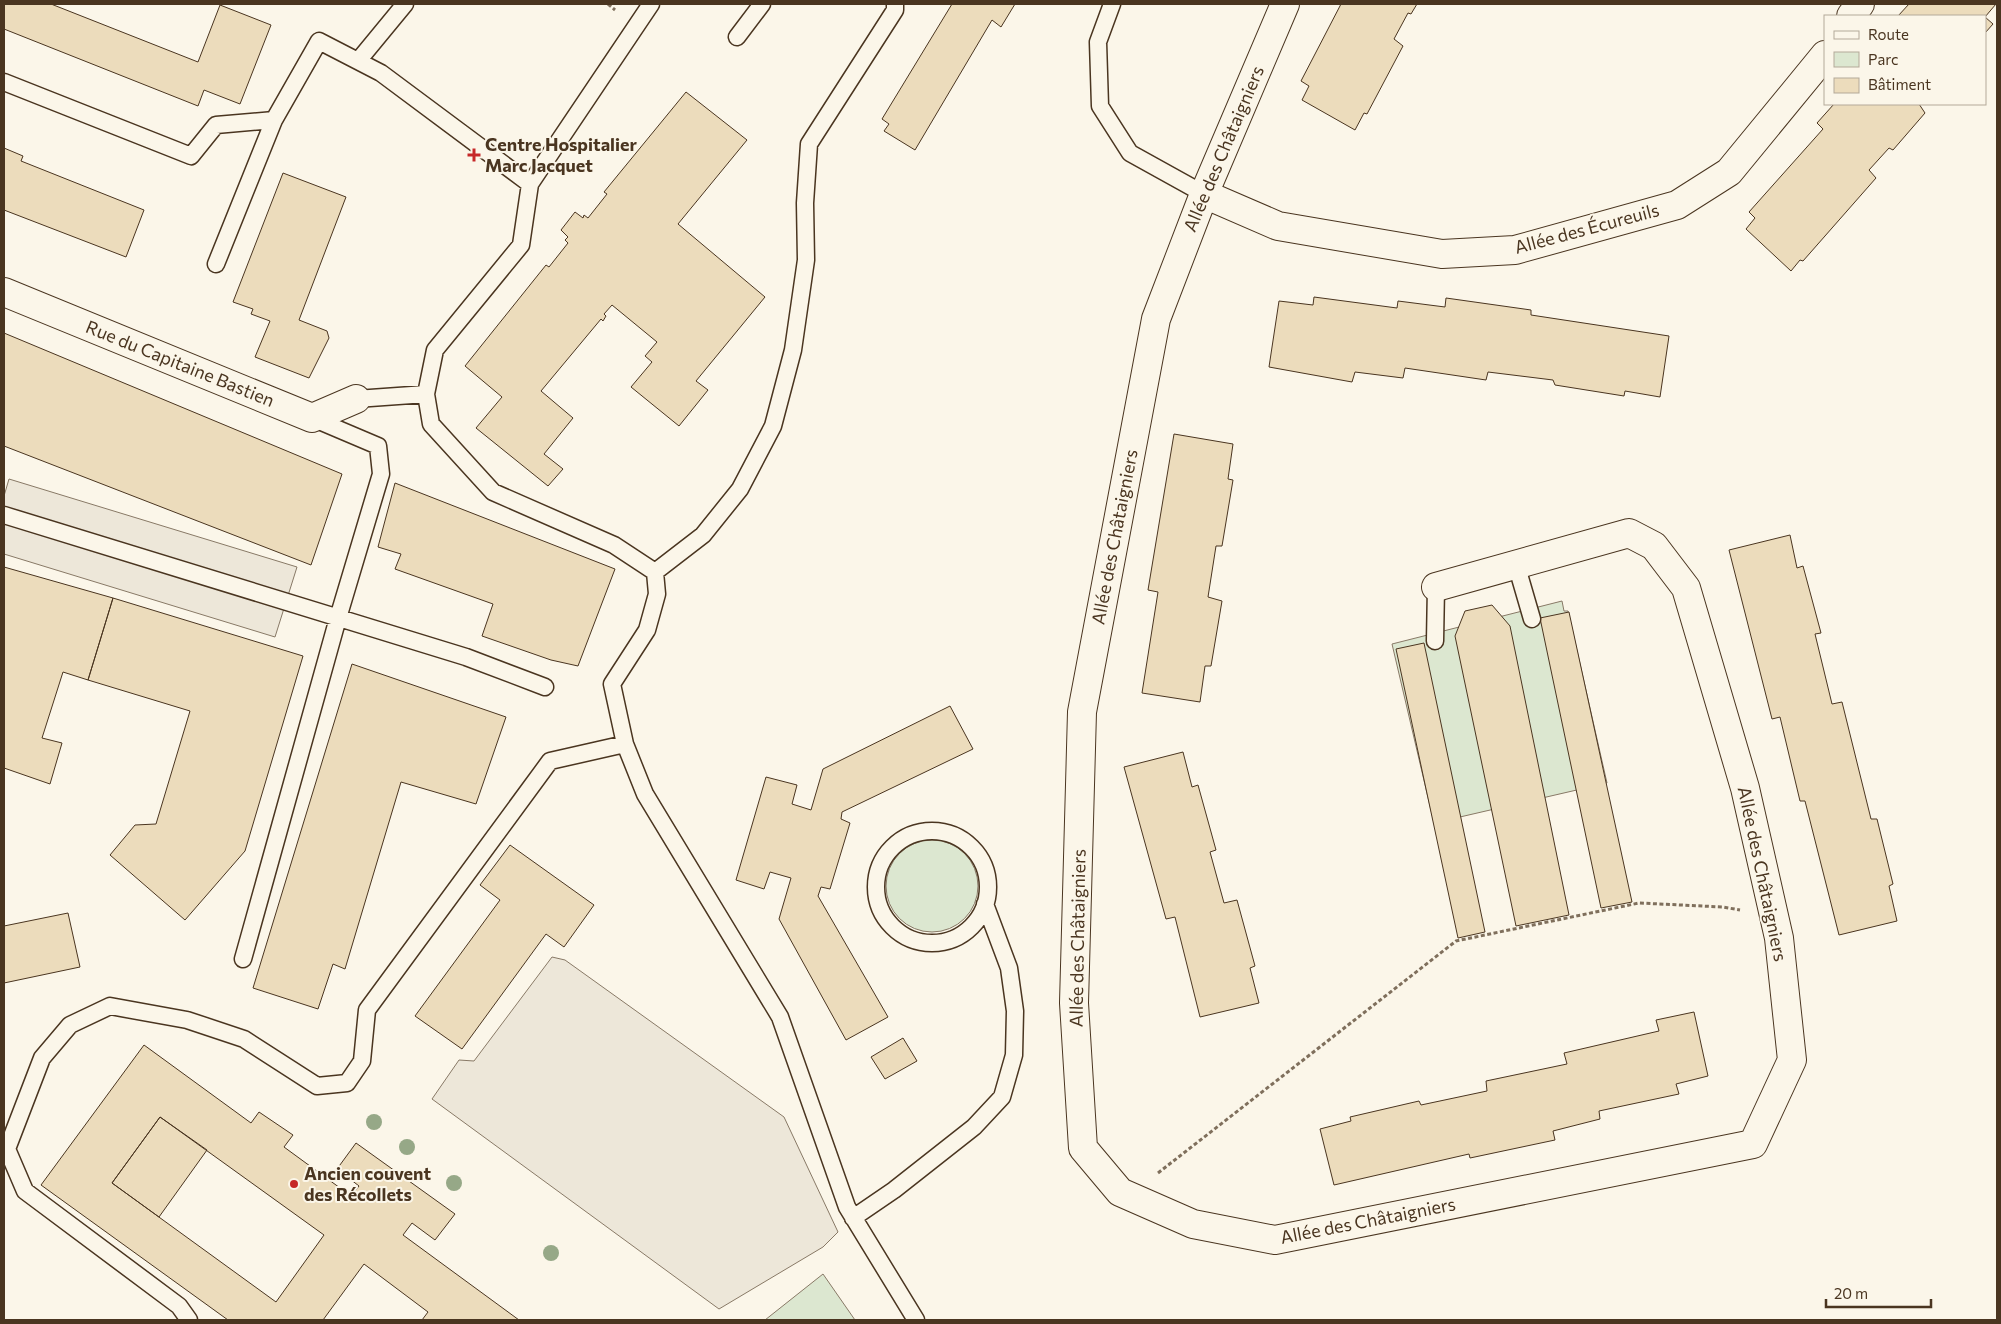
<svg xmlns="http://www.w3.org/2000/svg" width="2001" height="1324" font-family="Commissioner,sans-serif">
<rect width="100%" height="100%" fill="#fbf6e9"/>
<!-- green -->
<path fill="#dce7d0" stroke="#887966" d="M1562,601L1564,611H1568L1607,783L1434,823L1392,644Z
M886 886a46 46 0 1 1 92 0a46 46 0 1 1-92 0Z
M823,1274L855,1320H765Z"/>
<!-- parking -->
<path fill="#ede7d9" stroke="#887966" d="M9,479L297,567L275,637L4,554V496Z
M552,957L565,960L784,1117L838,1232L823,1247L719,1309L432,1099L459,1060L474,1061Z"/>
<!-- building -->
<path fill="#ecdcbc" stroke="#4a3520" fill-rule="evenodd" d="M4,4H51L198,62L220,5L271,25L240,104L204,90L198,106L4,29Z
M952,4H1015L1001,27L992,20L915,150L884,131L889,124L882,119Z
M1341,4H1417L1411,14L1408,13L1394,39L1403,46L1367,114L1364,113L1355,130L1302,100L1309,86L1301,81Z
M1909,4H1996L1985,17L1993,24L1985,33V16H1898Z
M686,92L747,140L678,224L765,297L696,381L708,390L679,426L631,387L652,362L645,356L657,342L612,305L604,314L606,316L603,321L601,319L541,391L573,418L544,454L563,469L548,486L476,428L502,397L465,366L546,265L549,267L568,243L565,240L568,237L561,230L575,212L583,218L584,215L588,218L607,194L604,192Z
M1834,104H1919L1925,113L1893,150L1889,148L1869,170L1876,178L1803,261L1800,260L1791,271L1746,229L1755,218L1749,212L1823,129L1817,123Z
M4,148L23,156L21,161L144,210L126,257L4,210Z
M283,173L346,197L299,320L327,331L329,338L309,378L255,357L270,321L251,314L253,309L233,302Z
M1314,297L1397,308L1398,301L1445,307L1446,298L1531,310V315L1669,336L1660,397L1625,391L1624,396L1555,385L1553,380L1488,372L1486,380L1405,368L1403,378L1355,372L1352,382L1269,367L1279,301L1313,305Z
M4,333L342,474L311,565L4,446Z
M1174,434L1233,444L1228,479L1233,480L1222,546H1216L1208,597L1222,601L1211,666H1205L1200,702L1142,693L1158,592L1148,590Z
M395,483L615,569L578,666L551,660L482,636L493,604L395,569L401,554L378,547Z
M1790,535L1797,568L1803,566L1821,633L1815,634L1832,704L1842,702L1871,819H1877L1893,884L1889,886L1897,921L1839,935L1805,801H1800L1780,717L1772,719L1729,550Z
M4,567L113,598L88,680L63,672L42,738L62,743L50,784L4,768Z
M113,598L303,656L245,851L185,920L110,855L135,825L156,824L190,711L88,680Z
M1492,605L1510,626L1569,915L1516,926L1455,636L1465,611Z
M1569,612L1632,902L1601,908L1540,618Z
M1424,643L1485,932L1458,938L1396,649Z
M352,664L506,717L476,804L401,782L345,969L333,964L318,1009L253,988Z
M950,706L973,749L842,812L841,819L850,823L830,889L821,887L818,896L888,1017L846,1040L779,919L791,878L770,872L764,889L736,880L766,777L797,785L792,804L811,810L823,769Z
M1183,752L1192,787L1198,785L1216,850L1210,852L1224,903L1237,900L1255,966L1250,968L1259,1003L1200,1017L1175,917L1166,919L1124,767Z
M510,845L594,905L564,947L546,934L462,1049L415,1016L500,900L480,885Z
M68,913L80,967L4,983V926Z
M1694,1012L1708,1076L1676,1084L1679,1094L1599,1111L1600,1119L1553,1131L1555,1140L1470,1158L1469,1154L1334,1185L1320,1129L1351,1121L1350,1117L1419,1101L1421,1105L1487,1091L1486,1081L1567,1064L1564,1053L1659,1031L1656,1020Z
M903,1038L917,1061L885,1079L871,1057Z
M144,1045L251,1123L259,1112L293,1135L284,1147L351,1196L359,1186L337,1169L356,1143L455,1214L435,1240L412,1223L403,1235L519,1320H422L428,1312L364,1264L323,1320H228L41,1185ZM160,1117L324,1235L276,1302L112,1183Z
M160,1117L207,1150L159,1217L112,1183Z"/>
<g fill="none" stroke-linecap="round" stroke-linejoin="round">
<!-- lane casing -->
<g stroke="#4a3520" stroke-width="19">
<path id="lane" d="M651,4L530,184L521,245L435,350L426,394L431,424L493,492L614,545L655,572
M1112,4L1098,42L1100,106L1130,153L1204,194
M737,37L762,4
M358,61L405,4
M4,82L191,156L216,125L274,120L319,41L381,73L530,184
M216,264L274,120
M356,399L426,394
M4,515L466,657L545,687
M1516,564L1532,619
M655,572L657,594L647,630L612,684L625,744L645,794L780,1017L847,1207L916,1320
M655,572L703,535L740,489L773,426L793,350L806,260L805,203L809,144L895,10V4
M1435,641L1436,587
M876 887a56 56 0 1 1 112 0a56 56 0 1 1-112 0Z
M243,959L338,618L381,474L378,446L312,418
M853,1218L894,1190L974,1127L1002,1097L1014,1055L1015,1011L1009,968L985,904
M189,1320L179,1306L25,1191L7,1149L42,1058L70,1025L110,1006L187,1020L244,1039L317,1086L347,1083L362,1061L367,1010L550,761L625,744"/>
</g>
<!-- street casing -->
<g stroke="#4a3520" stroke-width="30">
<path id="street" d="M1285,4L1204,194L1156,319L1082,712L1074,1003L1083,1148L1120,1192L1193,1224L1275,1240L1753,1144L1792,1060L1779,938L1745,788L1686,588L1654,546L1629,533L1436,587
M1851,16L1860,4
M1204,194L1278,226L1442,254L1515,250L1677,205L1729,172L1825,55
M4,292L312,418L356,399"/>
</g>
<!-- path -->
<path stroke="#7f6f5c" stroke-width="3" stroke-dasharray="4 2.5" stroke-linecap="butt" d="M608,4L615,10
M1158,1173L1456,941L1639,903L1723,907L1740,910"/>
<!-- lane -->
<use href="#lane" stroke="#fbf6e9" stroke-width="16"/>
<!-- street -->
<use href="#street" stroke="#fbf6e9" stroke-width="28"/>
</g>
<!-- trees -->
<g fill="#96a887">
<circle cx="374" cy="1122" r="8"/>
<circle cx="407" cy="1147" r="8"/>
<circle cx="454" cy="1183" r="8"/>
<circle cx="551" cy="1253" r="8"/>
</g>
<!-- markers -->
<g fill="#c62828" stroke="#fbf6e9" stroke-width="2">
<path d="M471.5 147.5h5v5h5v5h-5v5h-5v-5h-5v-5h5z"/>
<circle cx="294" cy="1184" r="5"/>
</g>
<g text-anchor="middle" stroke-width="4" stroke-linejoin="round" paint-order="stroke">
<!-- poi labels -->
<g font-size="18" font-weight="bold" fill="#4a3520" stroke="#fbf6e9" text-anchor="start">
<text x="485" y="151">Centre Hospitalier<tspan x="485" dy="21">Marc Jacquet</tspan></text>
<text x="304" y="1180">Ancien couvent<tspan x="304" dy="21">des Récollets</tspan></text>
</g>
<!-- street labels -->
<g font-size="18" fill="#4a3520" stroke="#fbf6e9">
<text transform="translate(1224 149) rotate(-67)" y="6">Allée des Châtaigniers</text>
<text transform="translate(1587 229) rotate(-15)" y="6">Allée des Écureuils</text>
<text transform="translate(180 364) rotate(22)" y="6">Rue du Capitaine Bastien</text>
<text transform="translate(1115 537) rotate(-79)" y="6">Allée des Châtaigniers</text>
<text transform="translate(1762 874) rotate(78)" y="6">Allée des Châtaigniers</text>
<text transform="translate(1078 938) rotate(-89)" y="6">Allée des Châtaigniers</text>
<text transform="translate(1368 1221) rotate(-11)" y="6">Allée des Châtaigniers</text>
</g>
</g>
<!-- border -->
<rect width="2001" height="1324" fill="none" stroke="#4a3520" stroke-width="10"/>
<!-- legend -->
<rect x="1824" y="15" width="162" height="90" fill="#fbf6e9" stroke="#b4a999"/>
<rect x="1834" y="31" width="25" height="8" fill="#fbf6e9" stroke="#b4a999"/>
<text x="1868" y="40" font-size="15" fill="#4a3520">Route</text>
<rect x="1834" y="52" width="25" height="15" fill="#dce7d0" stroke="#b4a999"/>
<text x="1868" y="65" font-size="15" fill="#4a3520">Parc</text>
<rect x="1834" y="78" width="25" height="15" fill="#ecdcbc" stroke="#b4a999"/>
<text x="1868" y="90" font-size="15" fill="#4a3520">Bâtiment</text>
<!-- scale -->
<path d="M1826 1299v8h105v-8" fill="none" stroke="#4a3520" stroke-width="2.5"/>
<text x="1834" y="1299" font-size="15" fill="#4a3520" stroke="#fbf6e9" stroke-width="4" paint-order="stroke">20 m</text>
</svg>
